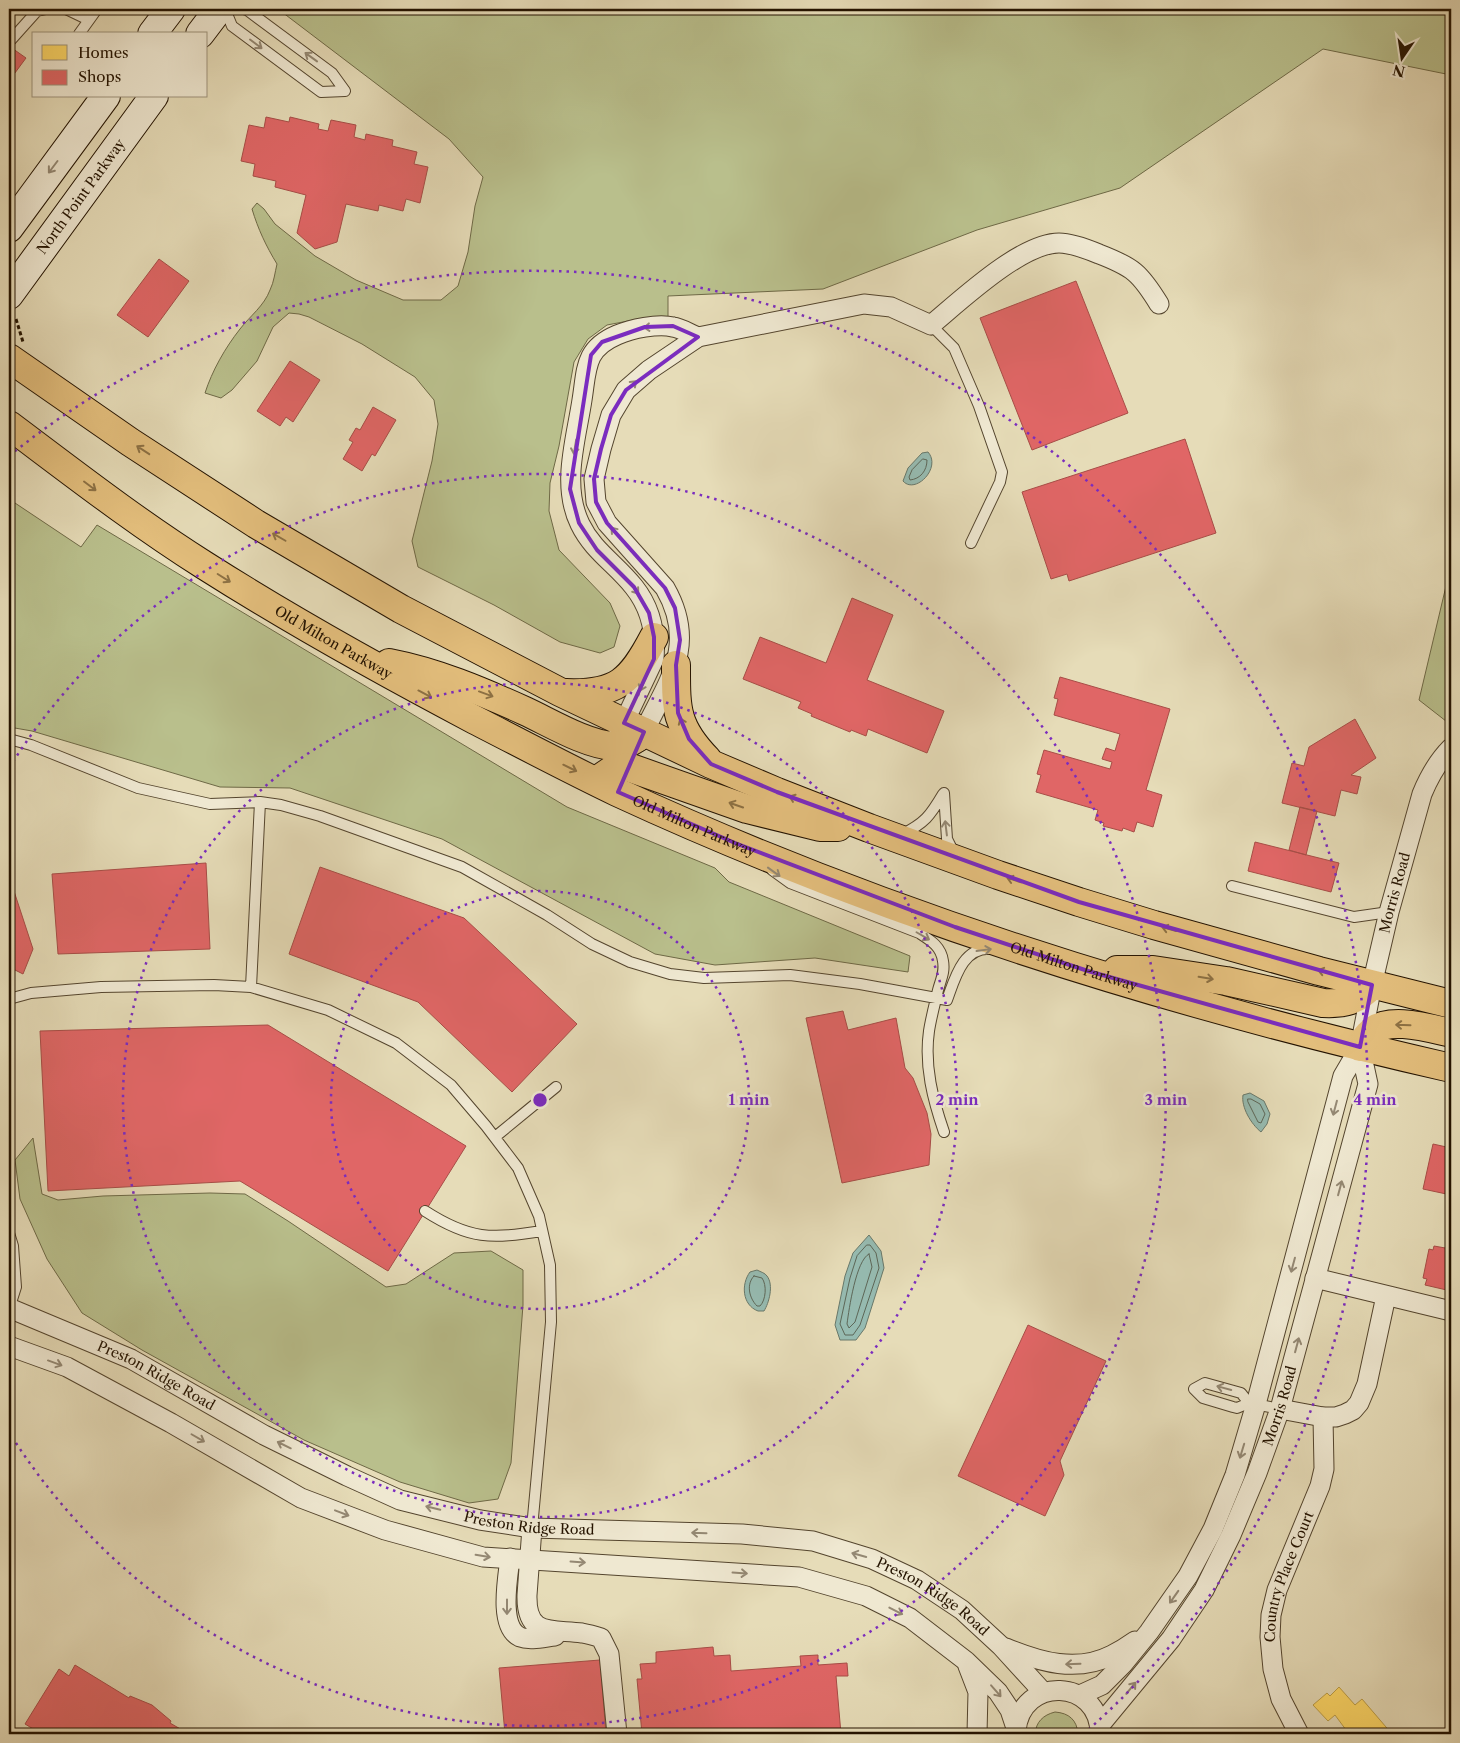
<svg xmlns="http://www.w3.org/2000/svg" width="1460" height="1743" font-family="'Libre Caslon Text',serif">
<rect width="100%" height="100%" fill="#e6dcb8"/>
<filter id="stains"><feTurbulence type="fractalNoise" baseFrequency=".004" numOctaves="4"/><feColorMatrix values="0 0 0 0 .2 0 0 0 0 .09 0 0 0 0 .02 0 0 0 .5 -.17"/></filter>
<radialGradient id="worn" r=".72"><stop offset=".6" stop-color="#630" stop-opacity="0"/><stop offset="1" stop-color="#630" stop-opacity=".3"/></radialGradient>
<!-- green -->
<path fill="#b9bf8c" stroke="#6e6946" d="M278,9H1451V75L1323,49L1120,188L977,230L823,289L668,296V317L644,318L607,325L588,339L574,362L559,446L550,483L549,511L559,550L610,603L620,626L614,647L600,653L560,642L494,605L418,567L412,541L432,461L438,424L434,400L415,377L362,344L309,317L299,314L289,313L273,327L257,361L232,390L221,398L205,393C212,371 225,348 240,329C250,316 264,306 270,290C274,282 275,272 277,264C266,246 258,229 252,209L257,203L264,209L275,224L315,256L356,280L403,300H441L458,286L468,252L475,206L483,177L449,139Z
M9,499L81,547L97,525L567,807L715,868L729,882L910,956L908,972L815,958L715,965L655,954L442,839L290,788L220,787L32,731L9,727Z
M1451,565V725L1419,700Z
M33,1138L42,1194L58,1200L103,1196L210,1193L245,1194L288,1221L386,1287L406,1284L454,1253L491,1251L523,1270V1305L511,1463L498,1499L469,1503L400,1482L304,1440L142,1350L82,1313L47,1259L20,1199L15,1160Z
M1055,1712C1069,1713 1077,1720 1078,1734H1035C1036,1722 1043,1715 1055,1712Z"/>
<!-- water -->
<path fill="#96bbb1" stroke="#68786a" d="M928,452C942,468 915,495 903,481L908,468L922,453Z
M1250,1093L1264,1101L1270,1114L1267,1124L1261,1132C1251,1124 1241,1107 1243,1095Z
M869,1235L881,1251L884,1268L865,1328L856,1340H840L835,1325L845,1276L853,1253Z
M757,1270C761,1272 765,1273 767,1276C774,1285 769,1303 764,1311H758C742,1305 741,1284 750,1272Z"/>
<!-- homes -->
<path fill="#ffd966" stroke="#bd9e47" d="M1339,1687L1355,1705L1362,1699L1392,1734H1349L1335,1715L1328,1721L1313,1705L1327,1693L1330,1696Z"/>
<!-- shops -->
<path fill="#e06666" stroke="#a84d47" d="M9,46L26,58L9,81Z
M266,117L289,122L290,117L319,124L318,129L328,131L331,120L356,125L354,137L365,140L366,134L393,140L392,146L417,152L414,164L428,167L420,203L406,199L403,211L379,205L378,211L346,204L337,242L315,249L297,233L306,195L275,187L276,181L253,176L255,164L241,161L249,125L264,128Z
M159,259L189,281L148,337L117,315Z
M1076,281L1128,413L1032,450L980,318Z
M290,361L320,380L293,422L286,417L280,426L257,411Z
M373,407L396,420L375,456L372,454L362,471L343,459L353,442L349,440L356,428L360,430Z
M1185,439L1216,533L1069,581L1067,574L1051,579L1022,492Z
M852,598L893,615L867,680L944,711L927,753L868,729L866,736L851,730L850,732L811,716L812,714L798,708L801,702L743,679L760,637L826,663Z
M1060,677L1170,709L1146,790L1162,795L1153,827L1137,822L1134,832L1123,828L1122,831L1103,826L1104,823L1095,820L1098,810L1036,792L1041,775L1037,774L1044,750L1110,769L1112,762L1102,759L1106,748L1115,751L1120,734L1054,715L1058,699L1054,698Z
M1355,719L1376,758L1351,775L1361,777L1357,794L1341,790L1335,816L1282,803L1292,763L1304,766L1309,747Z
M1300,807L1317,811L1306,855L1289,850Z
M1255,842L1339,863L1331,892L1248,871Z
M206,863L210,949L58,954L52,874Z
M320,867L464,918L577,1024L512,1092L418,1002L289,954Z
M9,876L33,949L23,974L9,967Z
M843,1011L848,1030L896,1018L905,1068L913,1078L927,1113L931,1134L929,1165L842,1183L806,1018Z
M268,1025L466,1146L388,1271L240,1181L48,1191L40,1031Z
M1433,1144L1451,1148V1195L1423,1189Z
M1434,1246L1451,1249V1291L1425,1285L1427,1279L1423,1278L1429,1249L1433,1250Z
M1028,1325L1106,1361L1060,1461L1064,1475L1045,1516L958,1476Z
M713,1647L714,1656L730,1655L731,1671L801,1666L800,1656L818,1655V1665L847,1663L848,1676H836L841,1734H642L637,1679H642L640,1664L656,1663V1652Z
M600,1660L606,1734H505L499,1668Z
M75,1665L129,1698L130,1696L152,1705L171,1721L170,1723L189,1734H32L35,1730L25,1724L59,1669L69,1676Z"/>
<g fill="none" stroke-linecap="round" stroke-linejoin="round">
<!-- shore -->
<path stroke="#5d6758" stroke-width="1" d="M923,459L927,460C927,471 920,479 910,480L909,477L912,470Z
M1248,1099H1251L1260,1104L1265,1114L1261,1123L1258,1122L1248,1102Z
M867,1245H870L876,1253L879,1268L860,1325L853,1335H845L840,1324L850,1278L857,1256Z
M869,1254L872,1267L855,1322L849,1328L847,1324C849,1309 856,1260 869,1254Z
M754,1276L762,1278C767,1285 766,1300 760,1306H757C749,1298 746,1284 754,1276Z"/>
<!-- lane casing -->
<g stroke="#54452e" stroke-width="12">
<path id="lane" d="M66,9L89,20
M225,9L232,26L321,92L345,91
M244,9L247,10L332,73L345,91
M79,34L97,9
M11,40L37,11L46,9
M931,325L954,348L979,406L1002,472L1000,482L971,543
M9,739L31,745L138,788L210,804L260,802L251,987
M944,793L947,839L955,855
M260,802L281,805L320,816L462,867L547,915L592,944L630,962L670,974L704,978L790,975L860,984L947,1000C955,978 963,946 992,949
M901,835C925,823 930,816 943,794
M772,870L790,883L919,933C930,940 941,946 943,961C945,972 941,979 938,990C935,1003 931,1018 929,1031C924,1066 933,1100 944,1132
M1232,886L1354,917L1389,912
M9,999L31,993L101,987L214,985L251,987L328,1010L396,1043L451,1085L486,1126L518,1168L539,1216L550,1265L551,1322L532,1528
M495,1137L556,1087
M425,1211C470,1240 491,1239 542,1231
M9,1233L13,1246L16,1287L9,1309
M1249,1403L1241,1393L1205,1383L1194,1389L1203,1398L1233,1407L1237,1408L1249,1403L1280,1409"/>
</g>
<!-- street casing -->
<g stroke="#54452e" stroke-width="21">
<g id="street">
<path d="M619,733L654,659C656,633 650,607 634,587C616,564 593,551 580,524C561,485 576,440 582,400C587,369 584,349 617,335C631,329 658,323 673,327C681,328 690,334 698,337"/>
<path d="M639,742C664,686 700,649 665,588L607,523L596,502L594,479L601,449L611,415L626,390L649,370L698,337L864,304L891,307L931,325C960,301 1021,243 1059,243C1072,243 1087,249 1099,254C1133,267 1140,273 1159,304"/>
<path d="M1315,1278L1451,1311"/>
<path id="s1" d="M9,1308L131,1359L264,1435L347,1476L400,1500L480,1520L532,1528L742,1534L813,1541L872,1559L917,1580L962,1610L1001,1646L1043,1692"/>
<path d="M9,1346L67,1367L171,1423L301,1498L385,1530L483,1557L799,1577L866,1596L910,1618L966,1661L998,1692L1010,1710L1016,1728"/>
<path d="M1280,1409L1323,1417H1336L1345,1414L1353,1410L1359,1403L1367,1384L1386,1296"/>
<path d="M532,1528L527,1595C526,1637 551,1629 582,1633C588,1634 595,1636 601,1638L609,1654L617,1734"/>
<path d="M510,1558C508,1577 498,1627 520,1637C530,1641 545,1637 555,1636"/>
<path d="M1006,1648C1040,1662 1077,1673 1112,1655C1120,1651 1128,1646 1135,1641"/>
<path d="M968,1666L978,1692L977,1734"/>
<path id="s2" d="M1080,1695L1102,1685L1123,1664L1149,1632L1188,1576L1213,1529L1235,1475L1256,1404L1343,1076L1360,1047L1372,985L1389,912L1422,794C1429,777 1438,761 1451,748"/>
<path id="s3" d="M1100,1725L1171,1639L1204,1590L1231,1535L1257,1473L1280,1409L1368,1084L1360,1047"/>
<path d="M1016,1731C1021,1675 1100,1678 1100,1734"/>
<path id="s4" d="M1299,1734L1281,1699L1273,1669L1270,1637L1271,1615L1277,1590L1320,1486L1324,1469L1323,1417"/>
</g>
</g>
<!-- secondary casing -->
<g stroke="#241300" stroke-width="30">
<g id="secondary">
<path d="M152,34L171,9"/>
<path d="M200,34L219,9"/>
<path d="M9,228L106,96"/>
<path id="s5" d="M9,295L154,96"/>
</g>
</g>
<!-- highway casing -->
<g stroke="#241300" stroke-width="30">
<g id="highway">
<path d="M9,358L130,442L256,524L401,609L560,692L711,764L777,792L869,828L998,875L1079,902L1154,925L1319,971L1451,1004"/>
<path id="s6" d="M9,425C73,473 136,522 204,565C292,621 382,671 475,720C522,744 569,769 617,792C883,915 1166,1003 1451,1068"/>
<path d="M389,663C436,672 481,691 525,711C551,723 585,744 613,746C626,746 635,740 644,732"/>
<path d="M676,665C676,708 675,726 707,759"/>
<path d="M566,693C617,695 631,681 654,637"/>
<path d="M596,781L612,770L628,767L747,809L820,827H838"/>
<path d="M1117,970H1153L1226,981L1323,1003C1345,1004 1357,1001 1372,985"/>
<path d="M1360,1047C1363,1043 1365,1038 1369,1034C1386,1015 1429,1028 1451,1033"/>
</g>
</g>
<!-- path -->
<path stroke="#241300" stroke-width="3" stroke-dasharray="4 2.5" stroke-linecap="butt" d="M16,319L23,342"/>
<!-- lane -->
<use href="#lane" stroke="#efe8d1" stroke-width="10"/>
<!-- street -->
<use href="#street" stroke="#efe8d1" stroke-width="19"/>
<!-- secondary -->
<use href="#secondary" stroke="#efe8d1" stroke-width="28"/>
<!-- highway -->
<use href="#highway" stroke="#e3be7c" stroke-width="28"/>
</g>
<!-- one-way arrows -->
<defs><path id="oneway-shaft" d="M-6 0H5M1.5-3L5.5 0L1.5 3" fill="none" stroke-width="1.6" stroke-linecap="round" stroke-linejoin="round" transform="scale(1.25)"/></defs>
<g stroke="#948873">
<use href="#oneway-shaft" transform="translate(256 44) rotate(37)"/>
<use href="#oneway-shaft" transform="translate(311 57) rotate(-144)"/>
<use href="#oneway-shaft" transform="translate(53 167) rotate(127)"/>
<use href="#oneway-shaft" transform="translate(651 327) rotate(176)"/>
<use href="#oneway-shaft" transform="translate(631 386) rotate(-44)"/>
<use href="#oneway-shaft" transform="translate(575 447) rotate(99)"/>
<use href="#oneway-shaft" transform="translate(616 533) rotate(-131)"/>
<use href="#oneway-shaft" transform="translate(634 588) rotate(52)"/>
<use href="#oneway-shaft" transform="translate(643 684) rotate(114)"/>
<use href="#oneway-shaft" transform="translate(946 828) rotate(-97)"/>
<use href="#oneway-shaft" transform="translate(774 872) rotate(36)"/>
<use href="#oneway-shaft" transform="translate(923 936) rotate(30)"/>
<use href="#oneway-shaft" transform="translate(984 950) rotate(-8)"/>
<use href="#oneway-shaft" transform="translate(1335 1108) rotate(105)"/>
<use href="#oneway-shaft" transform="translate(1340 1188) rotate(-75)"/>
<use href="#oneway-shaft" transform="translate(1293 1265) rotate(105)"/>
<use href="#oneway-shaft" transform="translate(1297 1345) rotate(-75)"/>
<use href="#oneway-shaft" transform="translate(55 1363) rotate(20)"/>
<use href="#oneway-shaft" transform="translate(1224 1388) rotate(-165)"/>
<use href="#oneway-shaft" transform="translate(198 1438) rotate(30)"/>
<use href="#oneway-shaft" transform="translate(284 1445) rotate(-154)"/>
<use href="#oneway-shaft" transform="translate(1242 1451) rotate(107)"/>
<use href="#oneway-shaft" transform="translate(433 1508) rotate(-166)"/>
<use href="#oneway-shaft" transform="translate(342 1513) rotate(21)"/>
<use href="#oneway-shaft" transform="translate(699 1533) rotate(-178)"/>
<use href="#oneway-shaft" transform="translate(859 1555) rotate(-164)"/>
<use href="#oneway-shaft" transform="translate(483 1556) rotate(9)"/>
<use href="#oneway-shaft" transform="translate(578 1562) rotate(4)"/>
<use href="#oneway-shaft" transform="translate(740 1573) rotate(4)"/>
<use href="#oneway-shaft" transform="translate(1174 1597) rotate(125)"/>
<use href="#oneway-shaft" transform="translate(507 1607) rotate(90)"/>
<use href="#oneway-shaft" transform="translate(896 1611) rotate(27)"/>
<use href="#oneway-shaft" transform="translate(1073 1664) rotate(178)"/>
<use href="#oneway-shaft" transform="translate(1131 1688) rotate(-51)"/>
<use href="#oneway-shaft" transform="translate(996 1691) rotate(49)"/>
</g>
<g stroke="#8d7144">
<use href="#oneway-shaft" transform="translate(143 450) rotate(-147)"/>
<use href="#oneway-shaft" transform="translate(90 486) rotate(37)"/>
<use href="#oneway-shaft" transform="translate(279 537) rotate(-150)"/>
<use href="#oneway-shaft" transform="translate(224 578) rotate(32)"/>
<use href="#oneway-shaft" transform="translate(425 694) rotate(28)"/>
<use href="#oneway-shaft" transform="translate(486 694) rotate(20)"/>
<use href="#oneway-shaft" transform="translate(683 725) rotate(-113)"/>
<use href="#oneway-shaft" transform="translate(570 768) rotate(26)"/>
<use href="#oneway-shaft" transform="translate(796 799) rotate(-159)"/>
<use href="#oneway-shaft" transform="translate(736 805) rotate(-161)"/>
<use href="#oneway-shaft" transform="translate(1014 880) rotate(-162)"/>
<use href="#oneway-shaft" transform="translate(1169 929) rotate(-164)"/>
<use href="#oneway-shaft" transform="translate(1325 972) rotate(-165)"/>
<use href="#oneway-shaft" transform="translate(1206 978) rotate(9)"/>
<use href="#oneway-shaft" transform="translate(1403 1025) rotate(-178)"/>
</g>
<!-- marked area -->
<path fill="none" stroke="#7b2cbf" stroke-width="4" stroke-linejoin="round" d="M673,326L698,337L626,390L611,415L601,449L594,479L596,502L607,523L665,588L675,608L680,640L676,665L678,713L689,739L711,764L777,792L1079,902L1372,985L1360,1047L1088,971L955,927L735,843L618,792L644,732L624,723L654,659V637L649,613L634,587L597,550L579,523L570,489L591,355L602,342L645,327Z"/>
<!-- distance rings -->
<g fill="none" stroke="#7b2cbf" stroke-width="2.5" stroke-dasharray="2.5 5">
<circle cx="540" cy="1100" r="209"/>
<circle cx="540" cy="1100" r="417"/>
<path d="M9 768A626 626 0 1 1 9 1432"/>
<path d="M9 456A835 835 0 0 1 1088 1730"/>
</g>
<g text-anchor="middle" stroke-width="5" stroke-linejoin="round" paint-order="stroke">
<!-- street labels -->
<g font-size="14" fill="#241300" stroke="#efe8d1">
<text dy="5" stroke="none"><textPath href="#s5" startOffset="122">North Point Parkway</textPath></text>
<text dy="5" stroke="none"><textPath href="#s6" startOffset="391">Old Milton Parkway</textPath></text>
<text dy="5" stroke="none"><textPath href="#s6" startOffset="796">Old Milton Parkway</textPath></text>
<text dy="5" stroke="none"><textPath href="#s2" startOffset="880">Morris Road</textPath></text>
<text dy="5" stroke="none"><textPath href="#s6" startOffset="1201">Old Milton Parkway</textPath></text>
<text dy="5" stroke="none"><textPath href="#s1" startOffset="162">Preston Ridge Road</textPath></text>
<text dy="5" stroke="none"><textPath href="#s3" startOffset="370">Morris Road</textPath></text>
<text dy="5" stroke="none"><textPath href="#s1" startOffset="568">Preston Ridge Road</textPath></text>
<text dy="5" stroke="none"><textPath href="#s4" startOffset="166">Country Place Court</textPath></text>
<text dy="5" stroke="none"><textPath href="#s1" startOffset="986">Preston Ridge Road</textPath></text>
</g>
</g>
<circle cx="540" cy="1100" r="8" fill="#7b2cbf" stroke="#efe8d1" stroke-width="2.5"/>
<g font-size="15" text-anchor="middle" font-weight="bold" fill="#7b2cbf" stroke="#efe8d1" stroke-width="5" stroke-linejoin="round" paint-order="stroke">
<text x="749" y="1105">1 min</text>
<text x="957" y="1105">2 min</text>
<text x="1166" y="1105">3 min</text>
<text x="1375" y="1105">4 min</text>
</g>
<!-- margin -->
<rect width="1460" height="1743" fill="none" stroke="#e6dcb8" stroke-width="30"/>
<rect x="10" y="10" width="1440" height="1723" fill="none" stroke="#241300" stroke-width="2.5"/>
<rect x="15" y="15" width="1430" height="1713" fill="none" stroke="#241300"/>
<!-- legend -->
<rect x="32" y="32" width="175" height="65" fill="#efe8d1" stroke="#9e937d"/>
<rect x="42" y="45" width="25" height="15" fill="#ffd966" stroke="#9e937d"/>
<text x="78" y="58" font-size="15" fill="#241300">Homes</text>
<rect x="42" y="70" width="25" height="15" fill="#e06666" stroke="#9e937d"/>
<text x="78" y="82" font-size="15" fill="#241300">Shops</text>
<!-- north arrow -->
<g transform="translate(1402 58) rotate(193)" stroke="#efe8d1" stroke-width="4" paint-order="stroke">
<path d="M0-4L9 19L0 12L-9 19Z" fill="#241300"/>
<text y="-8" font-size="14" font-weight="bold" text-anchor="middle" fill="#241300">N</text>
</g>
<rect width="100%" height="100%" filter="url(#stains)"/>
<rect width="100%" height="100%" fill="url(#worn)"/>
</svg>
